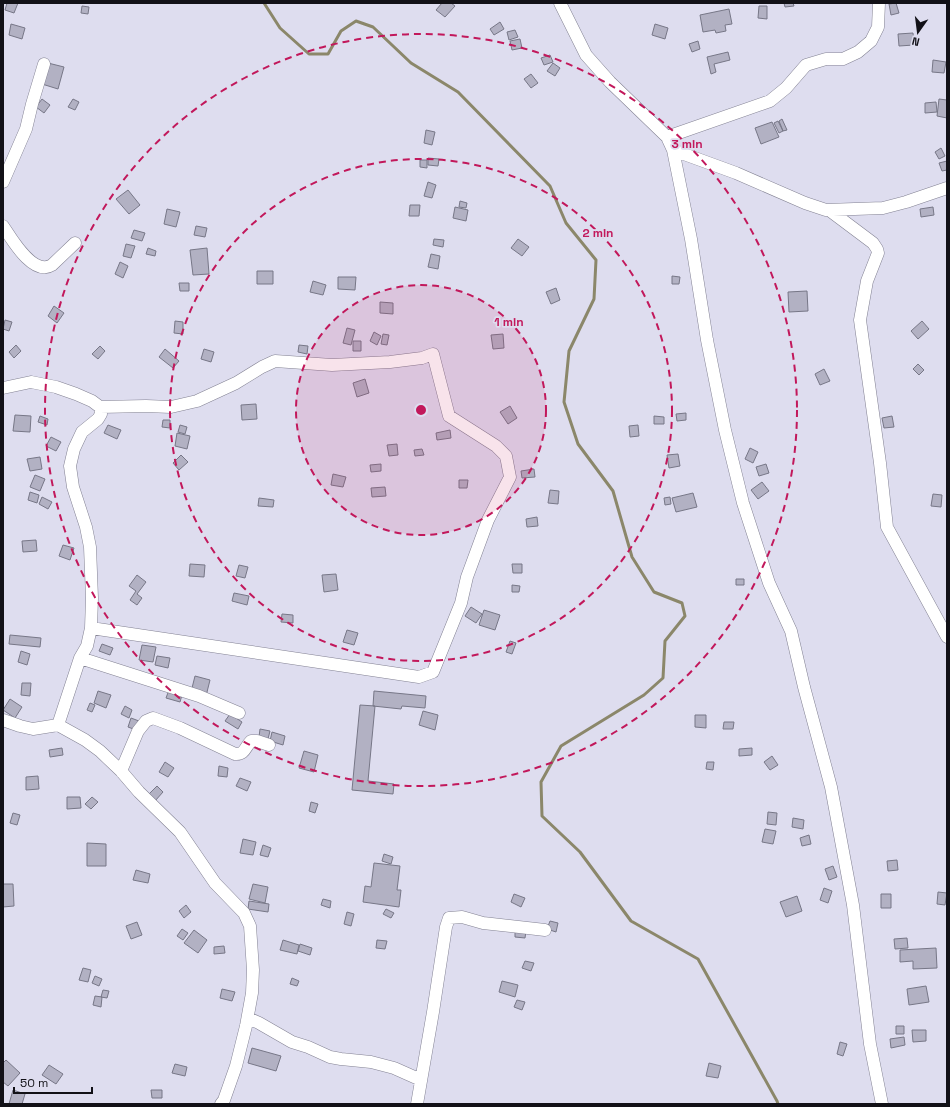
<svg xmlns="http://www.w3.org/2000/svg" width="950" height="1107" font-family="'Space Grotesk',sans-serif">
<rect width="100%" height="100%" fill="#deddef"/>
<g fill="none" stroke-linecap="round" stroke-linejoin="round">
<!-- stream -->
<path stroke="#8b876a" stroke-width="3" d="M264,3L280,28L309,54H328L341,31L356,21L373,27L411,63L458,92L550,186L566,223L596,260L594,299L569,351L564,402L578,444L613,491L632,557L654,592L682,603L685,616L665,641L663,678L644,695L561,746L541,782L542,816L580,852L631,921L698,959L777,1101L778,1104"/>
</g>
<!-- building -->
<path fill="#b2b1c3" stroke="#777787" d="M7,3H18L14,13L5,10Z
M442,3H451L455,6L445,17L436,10Z
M784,3H793L794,6L785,7Z
M896,3L899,13L891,15L889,4Z
M82,6L89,7L88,14L81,13Z
M759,6H767V19L758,18Z
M729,9L732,24L725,25L726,31L716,33L715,30L703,32L700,15Z
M500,22L504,29L494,35L490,29Z
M11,24L25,28L22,39L9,35Z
M655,24L668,28L665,39L652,35Z
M515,30L518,37L509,40L507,32Z
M913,33L914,45L899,46L898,34Z
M520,39L522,48L512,50L510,41Z
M698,41L700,49L692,52L689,44Z
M728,52L730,60L714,64L716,72L711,74L707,57Z
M550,55L553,62L544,65L541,58Z
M933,60L946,62L944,73L932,72Z
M48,63L64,67L58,89L42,84Z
M553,63L560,68L555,76L547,71Z
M531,74L538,83L531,88L524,79Z
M42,99L50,105L44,113L36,107Z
M73,99L79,102L75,110L68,107Z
M939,99L947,100V118L937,116Z
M936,102L937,112L925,113V103Z
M782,119L787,130L783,131L779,121Z
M778,121L783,131L779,133L774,123Z
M772,122L779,137L761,144L755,128Z
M426,130L435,132L432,145L424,143Z
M941,148L945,156L939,159L935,152Z
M428,158L439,159L438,166L428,165Z
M420,160H427V168L420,167Z
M947,161V170L942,171L939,163Z
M428,182L436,185L432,198L424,196Z
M128,190L140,205L129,214L116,199Z
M460,201L467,203L466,208L459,207Z
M410,205H420L419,216H409Z
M455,207L468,210L466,221L453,218Z
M933,207L934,215L921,217L920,209Z
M167,209L180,212L176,227L164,224Z
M196,226L207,228L205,237L194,235Z
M134,230L145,233L142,241L131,238Z
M434,239L444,240L443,247L433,245Z
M518,239L529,247L522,256L511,248Z
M126,244L135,246L131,258L123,256Z
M148,248L156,251L155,256L146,254Z
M207,248L209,274L193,275L190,250Z
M431,254L440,256L438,269L428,267Z
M120,262L128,266L123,278L115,274Z
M257,271H273V284H257Z
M672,276L680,277L679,284H672Z
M338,277H356L355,290L338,289Z
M313,281L326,285L323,295L310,292Z
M179,283H189V291H180Z
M556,288L560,300L551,304L546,292Z
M807,291L808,311L789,312L788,292Z
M380,302L393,303V314L380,313Z
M54,306L64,313L57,323L48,316Z
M5,320L12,322L9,331L3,329Z
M175,321L183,322V334L174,333Z
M922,321L929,329L918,339L911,331Z
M347,328L355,330L351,345L343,343Z
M374,332L381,336L377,345L370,341Z
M383,334L389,335L387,345L381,344Z
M503,334L504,348L493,349L491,335Z
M353,341H361V351H353Z
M16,345L21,351L14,358L9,352Z
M299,345L308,346L307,354L298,352Z
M100,346L105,351L98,359L92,354Z
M165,349L179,361L173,368L159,357Z
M204,349L214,352L211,362L201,359Z
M918,364L924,370L919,375L913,369Z
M824,369L830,381L820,385L815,374Z
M365,379L369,393L357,397L353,383Z
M256,404L257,419L242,420L241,405Z
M510,406L517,418L508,424L500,412Z
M686,413V420L677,421L676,414Z
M15,415L31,416L30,432L13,431Z
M40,416L48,419L47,425L38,422Z
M654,416L664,417V424H654Z
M892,416L894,427L884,428L882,418Z
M163,420H170V428L162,427Z
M108,425L121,430L117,439L104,433Z
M180,425L187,427L185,434L178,432Z
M638,425L639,436L630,437L629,426Z
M450,430L451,438L437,440L436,433Z
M177,433L190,436L187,449L175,446Z
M51,437L61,442L56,451L46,446Z
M397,444L398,455L389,456L387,445Z
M750,448L758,452L753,463L745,459Z
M422,449L424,455L415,456L414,450Z
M678,454L680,466L669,468L667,455Z
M181,455L188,462L179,470L173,463Z
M40,457L42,469L30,471L27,459Z
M381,464V471L371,472L370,465Z
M766,464L769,473L759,476L756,467Z
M534,469L535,477L522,478L521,471Z
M333,474L346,477L343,487L331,485Z
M35,475L45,479L40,491L30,487Z
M459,480H468L467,488H459Z
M762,482L769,491L758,499L751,490Z
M385,487L386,496L372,497L371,488Z
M550,490L559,491L558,504L548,503Z
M30,492L39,495L37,503L28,500Z
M693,493L697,507L676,512L672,498Z
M933,494L942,495L941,507L931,506Z
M42,497L52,502L48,509L39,504Z
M670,497L671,504L665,505L664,498Z
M259,498L274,500L273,507L258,506Z
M537,517L538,526L527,527L526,519Z
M36,540L37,551L23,552L22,541Z
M63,545L74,548L70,560L59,556Z
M190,564L205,565L204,577L189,576Z
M512,564H522V573H513Z
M239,565L248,567L245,578L236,576Z
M336,574L338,590L324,592L322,575Z
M137,575L146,582L137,594L142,598L137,605L130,600L136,591L129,586Z
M736,579H744V585H736Z
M512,585L520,586L519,592H512Z
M234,593L249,596L247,605L232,601Z
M471,607L482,614L476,623L465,616Z
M484,610L500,615L495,630L479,625Z
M282,614L293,615V623L281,622Z
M347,630L358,633L354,645L343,642Z
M10,635L41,638L40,647L9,644Z
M510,641L516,643L512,654L506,652Z
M102,644L113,648L110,655L99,651Z
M142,645L156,647L153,662L139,660Z
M21,651L30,654L27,665L18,662Z
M157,656L170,658L168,668L155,665Z
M195,676L210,680L206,696L191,692Z
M22,683H31L30,696L21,695Z
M169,690L182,695L180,702L166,698Z
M98,691L111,695L106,708L94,703Z
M374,691L426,696L425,708L402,706L401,709L373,706Z
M10,699L22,707L15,718L3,710Z
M90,703L95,705L92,712L87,710Z
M360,705L375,706L368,781L394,784L393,794L352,790Z
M125,706L132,710L129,718L121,714Z
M423,711L438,715L435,730L419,725Z
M230,714L242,722L238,729L225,721Z
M695,715H706V728L695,727Z
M131,718L139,721L136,730L128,727Z
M724,722H734L733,729H723Z
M260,729L270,731L268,739L259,737Z
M272,732L285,736L283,745L270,741Z
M62,748L63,755L50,757L49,750Z
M752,748V755L739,756V749Z
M304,751L318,755L314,772L299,768Z
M772,756L778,765L770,770L764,762Z
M165,762L174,768L168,777L159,772Z
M707,762H714L713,770L706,769Z
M219,766L228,768L227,777L218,776Z
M38,776L39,789L26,790V777Z
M240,778L251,782L247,791L236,786Z
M157,786L163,792L155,801L148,795Z
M67,797H80L81,808L67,809Z
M92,797L98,802L91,809L85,804Z
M311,802L318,804L315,813L309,811Z
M768,812L777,813L776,825L767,824Z
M13,813L20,815L17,825L10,823Z
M793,818L804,820L803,829L792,827Z
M765,829L776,831L773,844L762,842Z
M809,835L811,844L802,846L800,838Z
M243,839L256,842L253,855L240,853Z
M87,843L106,844V866H87Z
M263,845L271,848L268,857L260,855Z
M384,854L393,857L391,864L382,861Z
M897,860L898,870L888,871L887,861Z
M374,863L400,866L397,890H401L399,907L363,902L365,886L371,887Z
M833,866L837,877L829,880L825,869Z
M136,870L150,874L148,883L133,880Z
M3,884H13L14,906L3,907Z
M253,884L268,887L265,903L249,899Z
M824,888L832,891L828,903L820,900Z
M938,892L947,893L945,905L937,904Z
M514,894L525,898L521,907L511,902Z
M881,894H891V908H881Z
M797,896L802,911L786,917L780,902Z
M323,899L331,901L330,908L321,905Z
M249,901L269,904L268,912L248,909Z
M186,905L191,912L184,918L179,911Z
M386,909L394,913L391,918L383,914Z
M347,912L354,914L351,926L344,924Z
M550,921L558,923L556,932L547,929Z
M137,922L142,935L131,939L126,926Z
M182,929L188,933L183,940L177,936Z
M194,930L207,940L198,953L184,943Z
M515,930L526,931L525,938L515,937Z
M907,938L908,948L895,949L894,939Z
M283,940L299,945L297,954L280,950Z
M377,940L387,941L385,949L376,948Z
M300,944L312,948L310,955L298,951Z
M224,946L225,953L214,954V947Z
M936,948L937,968L913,969V961L900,962V950Z
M525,961L534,963L531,971L522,968Z
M83,968L91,970L88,982L79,980Z
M95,976L102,979L99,986L92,983Z
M292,978L299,981L297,986L290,984Z
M502,981L518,985L515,997L499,992Z
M926,986L929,1002L909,1005L907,989Z
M222,989L235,992L232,1001L220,998Z
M103,990L109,991L107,998L101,997Z
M95,996L102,997L101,1007L93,1005Z
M517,1000L525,1002L522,1010L514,1007Z
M896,1026H904V1034H896Z
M912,1030H926V1041L913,1042Z
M904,1037L905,1045L891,1048L890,1039Z
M840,1042L847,1044L843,1056L837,1054Z
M252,1048L281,1056L276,1071L248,1063Z
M6,1060L20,1073L8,1086L3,1082V1063Z
M709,1063L721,1066L718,1078L706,1076Z
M175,1064L187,1067L185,1076L172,1073Z
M49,1065L63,1074L56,1084L42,1075Z
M13,1090L25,1094L22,1104H9Z
M151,1090H162V1098H152Z"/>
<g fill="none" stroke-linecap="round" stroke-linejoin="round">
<!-- minor casing -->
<g stroke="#838293" stroke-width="13">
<path id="minor" d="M560,3L586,55L610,82L667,137L673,150L691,239L707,340L725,430L743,503L769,583L791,631L804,687L831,787L853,905L870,1044L882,1104
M667,137L770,101L786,88L806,65L826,59H843L858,52L871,41L878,27L879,3
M673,150L736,173L805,203L826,210L883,208L906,202L947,188
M3,182L26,129L32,104L44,64
M829,210L873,243L877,249L878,253L867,281L860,320L880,463L887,527L947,637
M3,226C11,238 33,277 52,265L75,243
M3,388L31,382L56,387L76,394L92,401L100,407L146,406L171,407L197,401L236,383L262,367L275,361L332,365L390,362L422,358L433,354L449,416L496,446L506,456L510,477L488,520L467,577L461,603L433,672L419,677L91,628
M80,658L199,696L239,713
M3,720L20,726L33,729L58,725L85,740L100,751L121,771L139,792L180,832L215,883L244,913L250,926L253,970L252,993L246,1026L236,1066L224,1100L221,1104
M58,725L80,658L87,646L91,628L92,598L90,547L86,527L73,487L70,466L74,449L82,432L98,419L101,414L100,407
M121,771L138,731L146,721L153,718L180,728L235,754C245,755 245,747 251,741H257L269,745
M248,1018L259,1023L292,1042L308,1047L330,1057L341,1059L371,1062L394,1068L421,1080
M417,1104L433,1012L446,927L449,918L462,917L483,923L545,930"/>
</g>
<!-- minor -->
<use href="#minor" stroke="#fff" stroke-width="12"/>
</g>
<!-- distance rings -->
<circle cx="421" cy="410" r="125" fill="#c2185b" fill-opacity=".12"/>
<g fill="none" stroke="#c2185b" stroke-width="2" stroke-dasharray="7 5">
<circle cx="421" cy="410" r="125"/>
<circle cx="421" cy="410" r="251"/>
<circle cx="421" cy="410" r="376"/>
</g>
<circle cx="421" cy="410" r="6" fill="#c2185b" stroke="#deddef" stroke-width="2"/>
<g font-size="12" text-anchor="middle" font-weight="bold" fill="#c2185b" stroke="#deddef" stroke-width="3.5" stroke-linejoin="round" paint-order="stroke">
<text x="687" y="148">3 min</text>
<text x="598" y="237">2 min</text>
<text x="509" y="326">1 min</text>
</g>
<!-- border -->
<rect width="950" height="1107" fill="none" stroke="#121117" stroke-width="8"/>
<!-- north arrow -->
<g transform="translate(918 32) rotate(194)" stroke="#deddef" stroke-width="3" paint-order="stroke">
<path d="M0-3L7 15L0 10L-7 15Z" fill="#121117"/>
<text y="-6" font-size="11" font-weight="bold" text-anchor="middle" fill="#121117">N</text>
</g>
<!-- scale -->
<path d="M14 1087v6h78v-6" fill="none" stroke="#121117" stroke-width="2"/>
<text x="20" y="1087" font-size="12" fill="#121117" stroke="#deddef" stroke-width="3" paint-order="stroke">50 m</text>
</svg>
